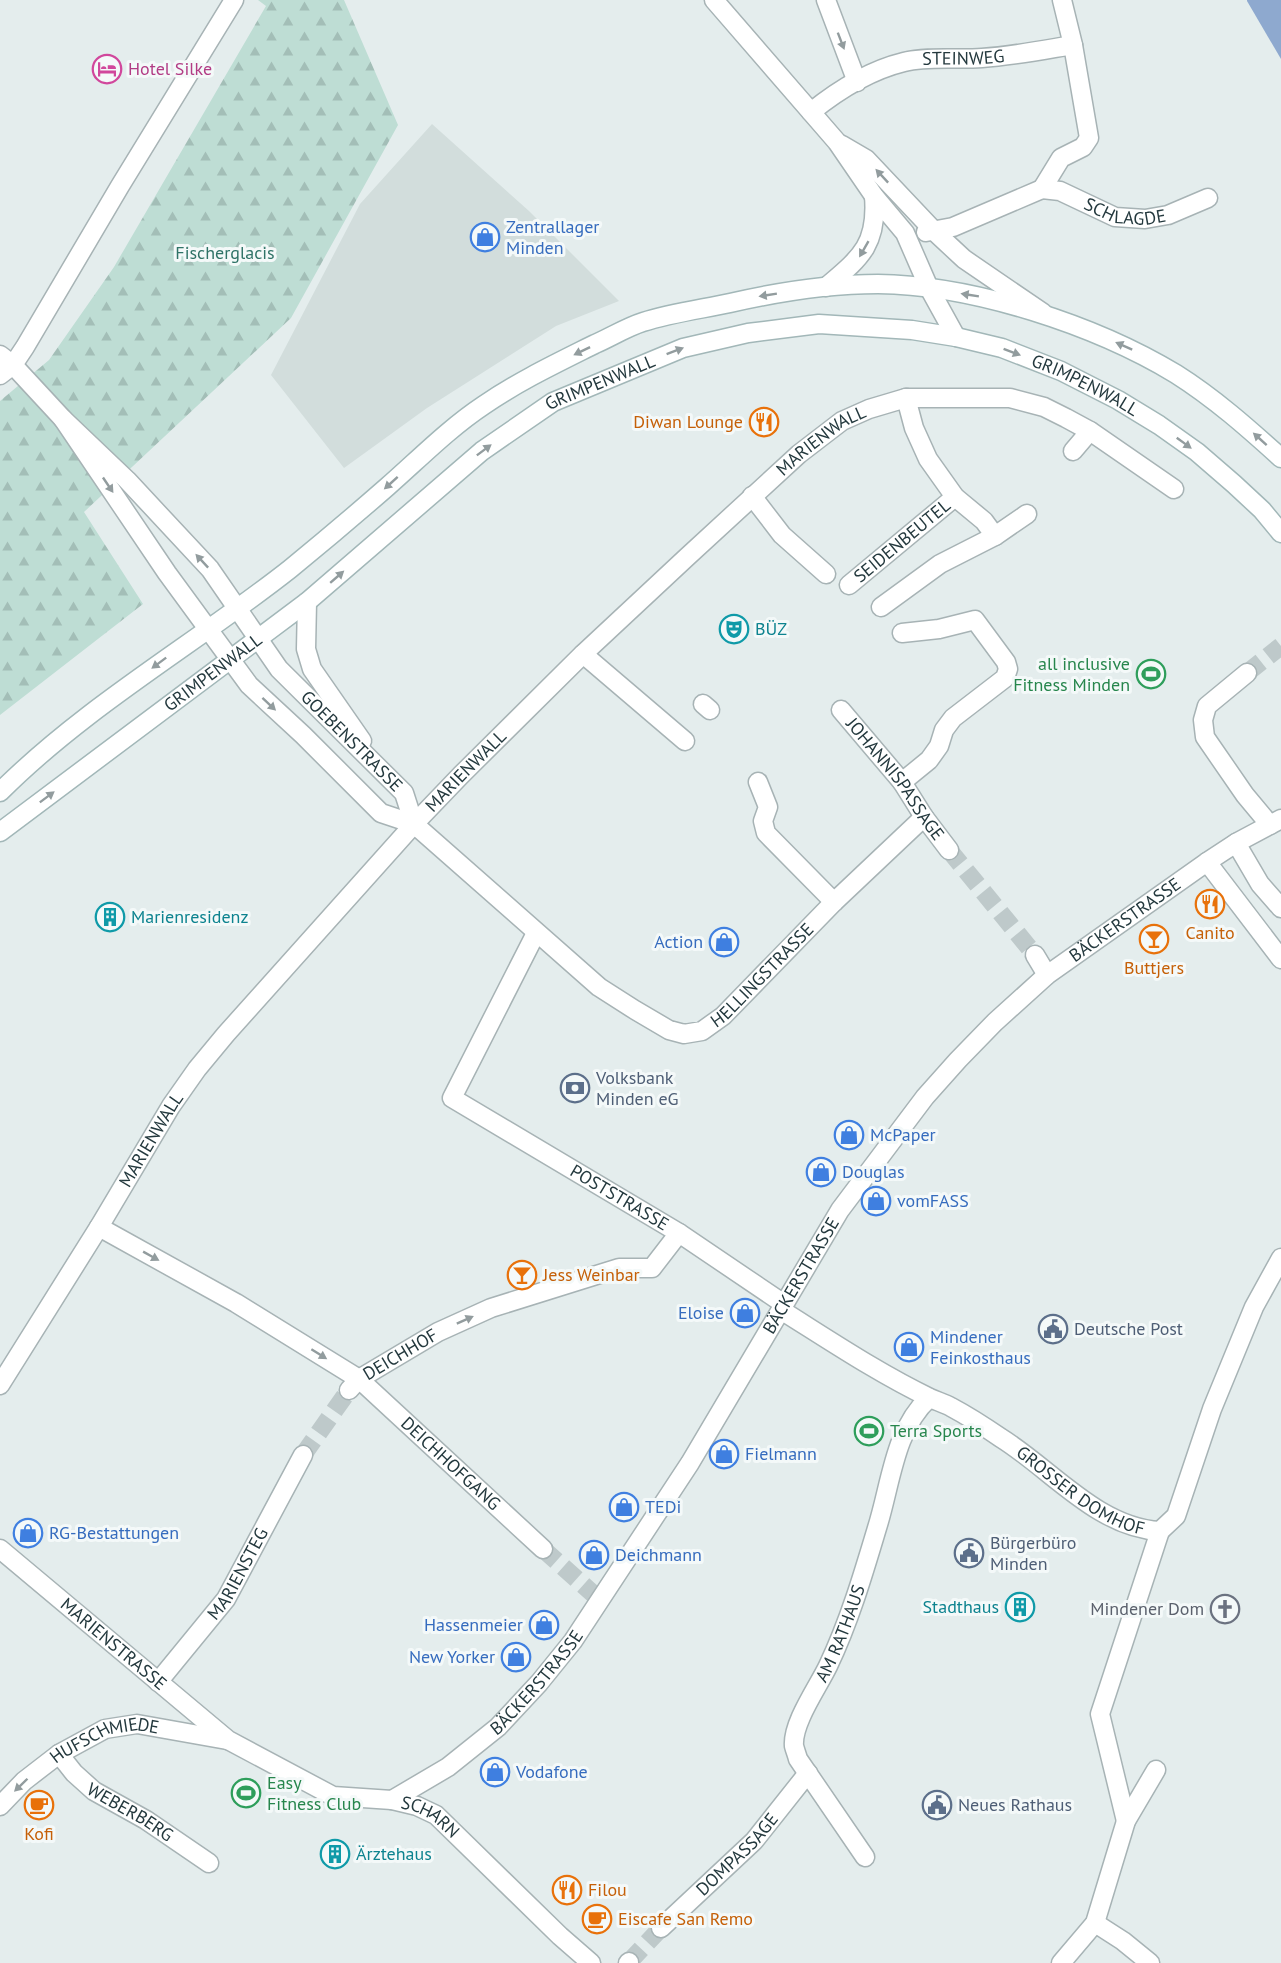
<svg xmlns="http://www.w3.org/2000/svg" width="1281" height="1963" font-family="'PT Sans',sans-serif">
<defs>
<pattern id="forest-firs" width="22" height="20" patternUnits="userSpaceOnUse" patternTransform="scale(1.5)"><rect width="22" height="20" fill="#beddd4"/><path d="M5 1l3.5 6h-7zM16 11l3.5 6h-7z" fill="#a3beb7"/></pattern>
</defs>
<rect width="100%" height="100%" fill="#e4eded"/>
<!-- built -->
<path fill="#d2dddc" d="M432,124L529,211L619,301L556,326L427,408L344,468L271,375L360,204Z"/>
<!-- forest -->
<path fill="url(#forest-firs)" d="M258,0H344L398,125L291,318L84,512L143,604L0,715V401L49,360L114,267L266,6Z"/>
<!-- water -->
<path fill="#8ea9cf" d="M1247,0H1281V59L1247,1Z"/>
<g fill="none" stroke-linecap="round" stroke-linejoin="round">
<!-- street-tunnel -->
<path stroke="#bec9ca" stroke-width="18" stroke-dasharray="18 9" stroke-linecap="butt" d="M1247,673L1281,646
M949,850L1035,955
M303,1455L349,1390
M543,1549L600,1600
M629,1962L661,1928"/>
<!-- street casing -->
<g stroke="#a7b3b5" stroke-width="21">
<g id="street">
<path d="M714,0L837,142L874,196L905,233L929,288L956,337"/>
<path d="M826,0L857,82"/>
<path id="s1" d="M811,112C837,91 871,70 904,62C929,56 956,60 982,58C1013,56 1043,50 1073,45"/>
<path d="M842,145L866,159L935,232L964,259L1043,313"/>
<path d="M1042,189L1061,158L1083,147L1089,138L1073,45L1062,0"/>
<path id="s2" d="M1042,189L1060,191L1115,217L1145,219L1168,215L1208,198"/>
<path d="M926,232L953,227L1042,189"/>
<path d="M826,287C860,258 878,245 874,196"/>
<path id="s3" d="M0,355L13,365L63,419L127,480L210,569L279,669L404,793L414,824"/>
<path d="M0,375L13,365L25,347L120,186L234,0"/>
<path d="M906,398L914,428L928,459L955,497L984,521L995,536"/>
<path id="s4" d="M63,419L167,573L249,685L303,735L381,813L414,824L599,987L635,1010L669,1030L684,1034L702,1031L723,1016L834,902L924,817"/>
<path d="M1073,451L1090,431"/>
<path d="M752,496L782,535L826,574"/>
<path id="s5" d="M849,585L955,497"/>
<path d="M307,602L306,649L312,669L362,741"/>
<path d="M881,607L940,564L995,536L1027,514"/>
<path d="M583,654L685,741"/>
<path d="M1247,673L1207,706L1203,720L1205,737L1245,795L1270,825"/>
<path d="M703,704L710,710"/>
<path id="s6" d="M841,710L902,782L924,817L949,850"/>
<path d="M758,782L768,807L763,821L766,833L834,902"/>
<path d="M902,782L929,760L939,746L944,730L953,718L1005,678L1008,669L1006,662L975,620L939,629L902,633"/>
<path d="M1236,843L1260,884L1281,908"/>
<path d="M1207,862L1281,959"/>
<path id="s7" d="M536,933L452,1098L679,1233L784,1304"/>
<path d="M1035,955L1047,975"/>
<path id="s8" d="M99,1227L236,1303L359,1379L543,1549"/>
<path id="s9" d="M781,1310C829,1340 878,1373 930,1398C936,1401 944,1403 951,1407C968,1416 985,1427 1001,1438C1051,1469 1098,1528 1160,1531L1176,1516L1212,1409L1254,1307L1281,1258"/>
<path id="s10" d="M0,1385L99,1227L171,1106L197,1069L226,1034L414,824L461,775L583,654L687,557L799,454L842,421L869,409L906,398H1010L1044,407L1066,418L1090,431L1174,489"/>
<path id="s11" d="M349,1390L359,1379L438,1332L491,1308L619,1268H652L679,1233"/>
<path id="s12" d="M0,1549L228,1740L333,1796L392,1800L417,1806L436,1815L560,1936L591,1963"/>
<path id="s13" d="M158,1682L226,1599L303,1455"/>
<path id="s14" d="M59,1754L74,1773L94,1791L146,1820L209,1863"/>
<path id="s15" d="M392,1800L448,1767L498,1727L539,1683L573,1641L690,1463L840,1210L925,1097L958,1060L995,1022L1047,975L1207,862L1236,843L1281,819"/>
<path id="s16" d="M0,1806L24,1781L59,1754L105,1729L137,1724L227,1740"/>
<path d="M1126,1821L1100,1714L1160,1531"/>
<path id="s17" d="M865,1857L798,1759C797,1755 795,1750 794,1746C792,1723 818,1687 828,1666C849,1622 863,1575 877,1528C891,1484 894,1430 929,1398"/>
<path d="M1095,1923L1123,1941L1150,1963"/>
<path id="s18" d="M661,1928L754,1841L808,1773"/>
<path d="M628,1963L629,1962"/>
<path d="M1061,1963L1095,1923L1126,1821L1156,1770"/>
</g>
</g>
<!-- secondary casing -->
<g stroke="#a2b7b8" stroke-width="21">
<g id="secondary">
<path d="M0,792C86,706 195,644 290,569C323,542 355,515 387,487C419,459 448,429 484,405C519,381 557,363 595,344C611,337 627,327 643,322C671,313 702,309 730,303C778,292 829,284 878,284C973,285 1095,325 1176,374C1214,398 1248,428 1281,458"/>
<path id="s19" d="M0,832L307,602L482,451L553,402L683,348L748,333L819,324L912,330L956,337L1002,348L1061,371L1118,400L1159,425L1197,452L1234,484L1262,510L1281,533"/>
</g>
</g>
<!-- street -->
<use href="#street" stroke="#fff" stroke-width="18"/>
<!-- secondary -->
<use href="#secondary" stroke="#fff" stroke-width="18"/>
</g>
<!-- one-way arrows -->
<defs><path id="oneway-solid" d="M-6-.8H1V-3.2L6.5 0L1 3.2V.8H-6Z" transform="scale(1.5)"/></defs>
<g fill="#929c9e">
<use href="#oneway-solid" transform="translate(841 41) rotate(69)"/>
<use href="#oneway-solid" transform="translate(882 176) rotate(-133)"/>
<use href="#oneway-solid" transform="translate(864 249) rotate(120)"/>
<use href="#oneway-solid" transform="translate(768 295) rotate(171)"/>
<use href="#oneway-solid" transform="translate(970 295) rotate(-171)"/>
<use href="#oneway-solid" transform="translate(1124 346) rotate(-156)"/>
<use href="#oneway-solid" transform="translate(582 351) rotate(154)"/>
<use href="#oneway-solid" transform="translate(675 351) rotate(-21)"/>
<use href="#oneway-solid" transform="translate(1012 352) rotate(21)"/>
<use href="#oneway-solid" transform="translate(1260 439) rotate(-138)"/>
<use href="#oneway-solid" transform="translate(1184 443) rotate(36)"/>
<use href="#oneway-solid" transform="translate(484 450) rotate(-37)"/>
<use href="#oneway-solid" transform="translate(391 483) rotate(138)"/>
<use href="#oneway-solid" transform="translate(108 485) rotate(56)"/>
<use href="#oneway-solid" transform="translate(202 561) rotate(-133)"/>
<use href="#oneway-solid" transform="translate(337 577) rotate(-41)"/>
<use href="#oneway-solid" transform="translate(159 663) rotate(143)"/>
<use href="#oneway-solid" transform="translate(269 704) rotate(43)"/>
<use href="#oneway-solid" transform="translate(47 797) rotate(-37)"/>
<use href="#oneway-solid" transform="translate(151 1256) rotate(29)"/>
<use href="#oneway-solid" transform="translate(465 1320) rotate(-24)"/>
<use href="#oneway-solid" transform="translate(319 1354) rotate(32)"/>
<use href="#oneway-solid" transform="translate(21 1785) rotate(136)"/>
</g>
<!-- icons -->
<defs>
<g id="hotel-ring" transform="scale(1.5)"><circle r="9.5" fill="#f4f9f9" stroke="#d1479c" stroke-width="1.5"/><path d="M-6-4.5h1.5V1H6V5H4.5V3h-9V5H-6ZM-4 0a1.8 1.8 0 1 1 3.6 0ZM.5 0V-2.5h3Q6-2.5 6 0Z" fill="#d1479c"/></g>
<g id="shop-ring" transform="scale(1.5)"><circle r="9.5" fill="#f4f9f9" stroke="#3f7fe0" stroke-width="1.5"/><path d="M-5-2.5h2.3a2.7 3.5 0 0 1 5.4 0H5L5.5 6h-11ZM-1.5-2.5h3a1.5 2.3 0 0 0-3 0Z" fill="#3f7fe0"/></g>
<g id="restaurant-ring" transform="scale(1.5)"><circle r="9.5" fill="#f4f9f9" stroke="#e8710a" stroke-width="1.5"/><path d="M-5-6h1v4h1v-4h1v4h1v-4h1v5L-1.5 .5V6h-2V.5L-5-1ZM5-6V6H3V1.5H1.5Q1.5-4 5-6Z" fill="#e8710a"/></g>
<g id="theatre-ring" transform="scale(1.5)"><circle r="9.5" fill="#f4f9f9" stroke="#0f9aa8" stroke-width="1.5"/><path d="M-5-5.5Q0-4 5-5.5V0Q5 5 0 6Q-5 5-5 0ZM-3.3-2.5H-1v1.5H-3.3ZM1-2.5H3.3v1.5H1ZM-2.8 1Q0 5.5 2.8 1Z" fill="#0f9aa8"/></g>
<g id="stadium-ring" transform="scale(1.5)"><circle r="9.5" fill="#f4f9f9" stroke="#2e9e5b" stroke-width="1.5"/><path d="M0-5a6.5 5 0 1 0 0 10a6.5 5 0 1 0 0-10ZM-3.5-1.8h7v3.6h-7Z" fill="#2e9e5b"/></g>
<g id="building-ring" transform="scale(1.5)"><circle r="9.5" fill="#f4f9f9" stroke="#0f9aa8" stroke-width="1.5"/><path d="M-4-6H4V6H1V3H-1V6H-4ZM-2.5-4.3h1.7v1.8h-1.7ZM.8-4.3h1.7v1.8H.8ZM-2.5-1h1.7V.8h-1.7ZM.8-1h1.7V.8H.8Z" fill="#0f9aa8"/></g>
<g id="bar-ring" transform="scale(1.5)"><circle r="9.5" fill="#f4f9f9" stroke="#e8710a" stroke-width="1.5"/><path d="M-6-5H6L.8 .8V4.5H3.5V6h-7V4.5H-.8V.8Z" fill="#e8710a"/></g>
<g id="bank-ring" transform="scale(1.5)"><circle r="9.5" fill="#f4f9f9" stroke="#5c6f8a" stroke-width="1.5"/><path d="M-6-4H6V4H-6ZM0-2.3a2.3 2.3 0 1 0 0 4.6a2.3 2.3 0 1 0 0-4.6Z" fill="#5c6f8a"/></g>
<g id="civic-ring" transform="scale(1.5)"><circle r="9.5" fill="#f4f9f9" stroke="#5c6f8a" stroke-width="1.5"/><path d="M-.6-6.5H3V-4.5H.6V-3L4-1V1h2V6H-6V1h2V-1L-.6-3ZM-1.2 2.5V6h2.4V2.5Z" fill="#5c6f8a"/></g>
<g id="church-ring" transform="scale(1.5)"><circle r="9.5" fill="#f4f9f9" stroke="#6b7280" stroke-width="1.5"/><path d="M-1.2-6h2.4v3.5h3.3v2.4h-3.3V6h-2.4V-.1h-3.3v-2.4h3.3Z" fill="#6b7280"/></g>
<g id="cafe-ring" transform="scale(1.5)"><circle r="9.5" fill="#f4f9f9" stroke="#e8710a" stroke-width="1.5"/><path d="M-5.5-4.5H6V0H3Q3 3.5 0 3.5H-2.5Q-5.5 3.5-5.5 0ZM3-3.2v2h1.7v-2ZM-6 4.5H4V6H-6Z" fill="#e8710a"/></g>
</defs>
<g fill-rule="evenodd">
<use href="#hotel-ring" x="107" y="69"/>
<use href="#shop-ring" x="485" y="237"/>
<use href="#restaurant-ring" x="764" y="422"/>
<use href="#theatre-ring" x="734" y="629"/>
<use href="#stadium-ring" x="1151" y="674"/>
<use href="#restaurant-ring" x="1210" y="904"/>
<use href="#building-ring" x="110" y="917"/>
<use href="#bar-ring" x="1154" y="939"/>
<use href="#shop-ring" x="724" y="942"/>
<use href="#bank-ring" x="575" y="1088"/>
<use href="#shop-ring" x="849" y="1135"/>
<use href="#shop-ring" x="821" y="1172"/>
<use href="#shop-ring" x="876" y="1201"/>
<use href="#bar-ring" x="522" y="1275"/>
<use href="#shop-ring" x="745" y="1313"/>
<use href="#civic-ring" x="1053" y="1329"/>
<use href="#shop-ring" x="909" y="1347"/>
<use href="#stadium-ring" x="869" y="1431"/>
<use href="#shop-ring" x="724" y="1454"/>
<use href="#shop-ring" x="624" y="1507"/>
<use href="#shop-ring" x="28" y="1533"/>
<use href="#civic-ring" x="969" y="1553"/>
<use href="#shop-ring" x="594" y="1555"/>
<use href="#building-ring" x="1020" y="1607"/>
<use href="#church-ring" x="1225" y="1609"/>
<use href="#shop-ring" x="544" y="1625"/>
<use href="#shop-ring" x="516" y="1657"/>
<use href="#shop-ring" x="495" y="1772"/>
<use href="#stadium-ring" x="246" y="1793"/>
<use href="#cafe-ring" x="39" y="1805"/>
<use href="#civic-ring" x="937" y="1805"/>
<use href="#building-ring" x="335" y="1854"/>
<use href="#restaurant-ring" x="567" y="1890"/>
<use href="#cafe-ring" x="597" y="1919"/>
</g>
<g text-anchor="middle" stroke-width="6" stroke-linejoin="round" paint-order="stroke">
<!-- street labels -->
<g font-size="18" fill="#24393e" stroke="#f4f9f9">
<text dy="6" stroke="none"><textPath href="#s1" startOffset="166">STEINWEG</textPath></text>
<text dy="6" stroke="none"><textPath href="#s2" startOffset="88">SCHLAGDE</textPath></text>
<text dy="6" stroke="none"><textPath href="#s19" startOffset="752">GRIMPENWALL</textPath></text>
<text dy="6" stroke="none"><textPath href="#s19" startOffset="1256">GRIMPENWALL</textPath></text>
<text dy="6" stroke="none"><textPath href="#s10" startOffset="1260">MARIENWALL</textPath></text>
<text dy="6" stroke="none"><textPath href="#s5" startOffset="69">SEIDENBEUTEL</textPath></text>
<text dy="6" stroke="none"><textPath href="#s19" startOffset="266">GRIMPENWALL</textPath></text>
<text dy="6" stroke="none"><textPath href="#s3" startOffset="524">GOEBENSTRASSE</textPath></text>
<text dy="6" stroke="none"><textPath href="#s10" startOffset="774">MARIENWALL</textPath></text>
<text dy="6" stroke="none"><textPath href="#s6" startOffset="88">JOHANNISPASSAGE</textPath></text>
<text dy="6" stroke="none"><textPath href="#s15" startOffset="1160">BÄCKERSTRASSE</textPath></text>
<text dy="6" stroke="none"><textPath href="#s4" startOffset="988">HELLINGSTRASSE</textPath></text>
<text dy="6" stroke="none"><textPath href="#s10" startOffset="288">MARIENWALL</textPath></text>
<text dy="6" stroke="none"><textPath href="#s7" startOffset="380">POSTSTRASSE</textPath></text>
<text dy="6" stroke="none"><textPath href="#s15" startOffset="674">BÄCKERSTRASSE</textPath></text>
<text dy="6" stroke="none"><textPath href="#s11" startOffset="63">DEICHHOF</textPath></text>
<text dy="6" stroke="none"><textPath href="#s8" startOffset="426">DEICHHOFGANG</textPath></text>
<text dy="6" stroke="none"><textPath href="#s9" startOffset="351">GROSSER DOMHOF</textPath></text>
<text dy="6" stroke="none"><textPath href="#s13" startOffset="135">MARIENSTEG</textPath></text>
<text dy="6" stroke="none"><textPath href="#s17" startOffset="255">AM RATHAUS</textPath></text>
<text dy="6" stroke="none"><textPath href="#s12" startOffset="148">MARIENSTRASSE</textPath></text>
<text dy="6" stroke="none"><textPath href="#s15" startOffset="188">BÄCKERSTRASSE</textPath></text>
<text dy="6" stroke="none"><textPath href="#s16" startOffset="128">HUFSCHMIEDE</textPath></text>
<text dy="6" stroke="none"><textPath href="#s14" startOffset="93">WEBERBERG</textPath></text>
<text dy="6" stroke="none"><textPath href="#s12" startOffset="518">SCHARN</textPath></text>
<text dy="6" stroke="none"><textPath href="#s18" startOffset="106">DOMPASSAGE</textPath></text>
</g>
<!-- hotel labels -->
<g font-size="18" fill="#b23c85" stroke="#f4f9f9" text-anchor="start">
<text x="128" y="75">Hotel Silke</text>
</g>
<!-- shop labels -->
<g font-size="18" fill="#366cbe" stroke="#f4f9f9" text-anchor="start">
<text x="506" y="233">Zentrallager<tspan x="506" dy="21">Minden</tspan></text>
<text x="703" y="948" text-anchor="end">Action</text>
<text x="870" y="1141">McPaper</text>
<text x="842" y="1178">Douglas</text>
<text x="897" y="1207">vomFASS</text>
<text x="724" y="1319" text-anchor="end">Eloise</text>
<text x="930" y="1343">Mindener<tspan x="930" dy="21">Feinkosthaus</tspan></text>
<text x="745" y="1460">Fielmann</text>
<text x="645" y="1513">TEDi</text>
<text x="49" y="1539">RG-Bestattungen</text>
<text x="615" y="1561">Deichmann</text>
<text x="523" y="1631" text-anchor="end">Hassenmeier</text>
<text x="495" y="1663" text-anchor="end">New Yorker</text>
<text x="516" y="1778">Vodafone</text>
</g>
<!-- park labels -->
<g font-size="18" fill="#2f7367" stroke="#f4f9f9">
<text x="225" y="259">Fischerglacis</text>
</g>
<!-- food labels -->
<g font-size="18" fill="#c56008" stroke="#f4f9f9">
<text x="743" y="428" text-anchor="end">Diwan Lounge</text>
<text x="1210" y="939">Canito</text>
<text x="1154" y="974">Buttjers</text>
<text x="543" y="1281" text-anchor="start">Jess Weinbar</text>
<text x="39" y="1840">Kofi</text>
<text x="588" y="1896" text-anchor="start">Filou</text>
<text x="618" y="1925" text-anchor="start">Eiscafe San Remo</text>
</g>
<!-- culture labels -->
<g font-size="18" fill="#0d838f" stroke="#f4f9f9" text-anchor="start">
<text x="755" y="635">BÜZ</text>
<text x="131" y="923">Marienresidenz</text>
<text x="999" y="1613" text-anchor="end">Stadthaus</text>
<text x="356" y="1860">Ärztehaus</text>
</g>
<!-- leisure labels -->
<g font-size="18" fill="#27864d" stroke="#f4f9f9" text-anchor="start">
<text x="1130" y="670" text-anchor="end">all inclusive<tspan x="1130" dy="21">Fitness Minden</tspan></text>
<text x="890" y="1437">Terra Sports</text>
<text x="267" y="1789">Easy<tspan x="267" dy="21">Fitness Club</tspan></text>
</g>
<!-- service labels -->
<g font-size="18" fill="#4e5e75" stroke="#f4f9f9" text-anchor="start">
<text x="596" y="1084">Volksbank<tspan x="596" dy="21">Minden eG</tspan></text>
<text x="1074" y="1335">Deutsche Post</text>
<text x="990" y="1549">Bürgerbüro<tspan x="990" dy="21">Minden</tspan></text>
<text x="958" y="1811">Neues Rathaus</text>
</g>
<!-- worship labels -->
<g font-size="18" fill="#5b616d" stroke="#f4f9f9" text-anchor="end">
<text x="1204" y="1615">Mindener Dom</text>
</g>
</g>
</svg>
